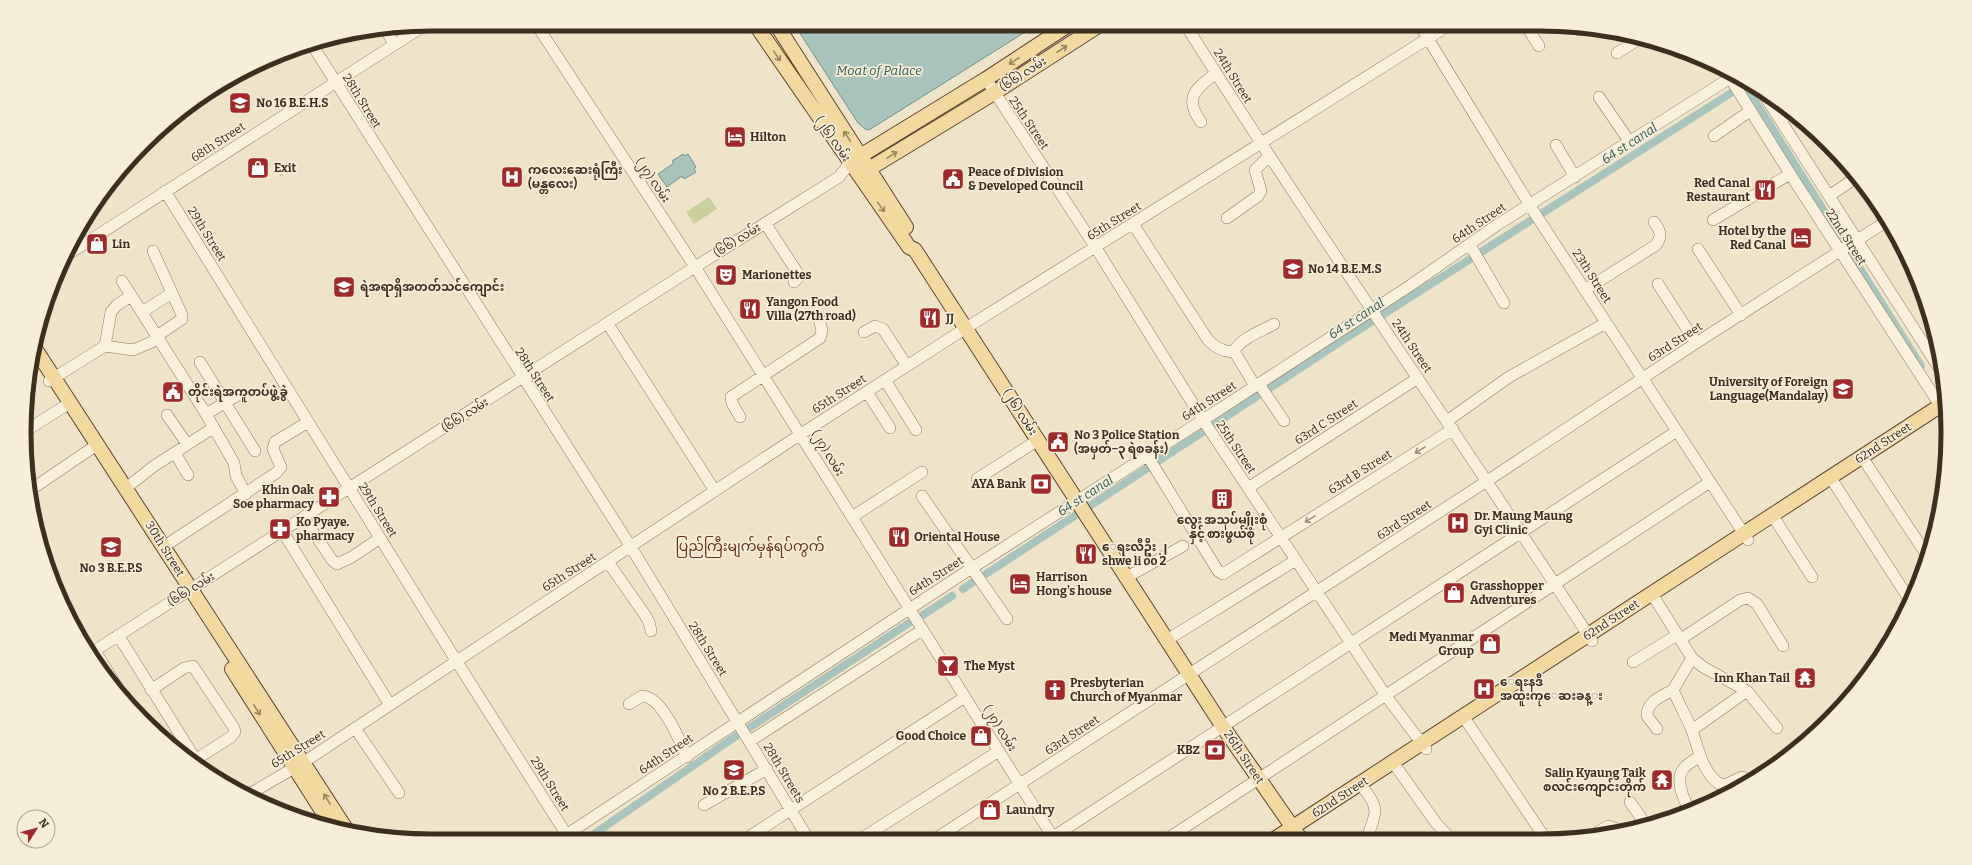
<svg xmlns="http://www.w3.org/2000/svg" width="1972" height="865" font-family="Bitter,'Noto Sans Myanmar',serif">
<rect width="100%" height="100%" fill="#f0e4c8"/>
<!-- green -->
<path fill="#c9cf9b" d="M709,197L717,209L694,224L686,212Z"/>
<!-- water -->
<path fill="#a9c4bc" stroke="#6f938a" d="M794,24H1038L869,130L865,129L858,123Z
M683,154L684,156L688,154L696,167L694,169L696,172L684,179L682,176L667,187L658,174L674,163L672,161Z"/>
<g fill="none" stroke-linecap="round" stroke-linejoin="round">
<!-- canal -->
<path stroke="#a9c4bc" stroke-width="8" d="M1740,77L1921,366
M986,574L1343,340L1742,86
M963,589L973,582
M923,615L952,596
M749,728L909,623
M584,841L736,736"/>
<!-- minor casing -->
<g stroke="#8d765c" stroke-width="12">
<path id="minor" d="M536,24L695,267L1054,839
M1185,24C1316,233 1458,434 1592,641
M1419,24L1534,212L1748,540
M1525,24L1539,46
M1575,27L1579,30L1586,29
M385,29L394,44
M311,43L631,547L809,840
M1617,53L1641,38
M1725,70L1794,180L1947,416
M986,79L1096,248L1203,420L1386,696L1426,749
M1763,93L1941,371
M1599,97L1629,141
M1780,120L1792,113
M1201,122C1183,97 1196,89 1216,73
M1714,136L1750,111
M1556,145L1575,177
M165,191L457,662L570,840
M1829,196L1857,177
M1227,218L1258,196L1261,191L1255,170L1269,156
M1713,220L1790,174
M765,223L797,272L799,277L794,282
M1133,224L1208,340C1215,347 1224,353 1234,351L1255,386
M1470,245L1504,303
M1698,249L1741,315
M153,251L182,315V319L157,336
M67,255L425,25
M122,281L206,414L234,463L236,476L246,494
M1658,284L1696,343
M1585,290L1656,245C1663,236 1660,230 1654,222
M142,312L172,293
M608,324L715,491
M864,332L875,326L883,329L907,366
M105,346L111,312L117,305L131,296
M1234,351C1241,338 1262,331 1274,324
M200,362L255,451
M885,380L916,430
M49,381L105,346L133,350L159,339
M1259,384L1284,421
M867,392L890,428
M206,414L238,395
M167,415L187,444
M740,417L732,403L731,397L820,338L822,331L819,318
M1447,421L1509,377L1606,323
M24,432L65,406
M175,453L188,475
M1147,455L1218,571L1223,574L1453,429
M1862,457L1928,557
M977,479L1038,440
M1834,483L1909,599
M126,488L154,466L213,428
M1248,488L1418,378
M29,491L98,444
M922,496L1007,619
M852,517L922,472
M304,518L332,560L337,564L352,557L380,538
M1776,521L1812,577
M283,532L390,705
M163,547L276,473L281,467L273,449L275,442L308,422
M608,562L645,615L649,622L651,631
M1127,577L1183,546
M1652,594L1692,658L1703,667L1747,691L1777,728
M118,635L199,765
M1681,639L1740,600L1748,598L1757,604L1783,646
M1167,640L1296,560
M95,651L127,703
M91,653L695,267L839,177L850,163
M1692,658L1673,690C1679,703 1685,715 1691,728C1699,748 1701,772 1721,785L1727,784L1742,777L1751,781
M1633,662L1677,635
M151,690L184,668L193,666L234,728L235,732L231,737L195,760
M629,704L642,696C662,696 680,741 687,757
M1463,716L1545,838
M355,728L399,793
M1657,729L1647,716C1647,701 1662,696 1673,690
M1692,730L1747,691
M750,741L922,630
M1397,768L1436,823L1450,838
M1364,789C1381,810 1375,815 1367,838
M248,795L304,762L390,705L801,434L966,328L1451,24
M1630,802L1642,819L1641,822L1637,826
M704,805L767,769
M1690,811C1684,800 1674,780 1684,768C1688,763 1695,760 1700,756
M1590,837L1608,826L1615,828L1617,831
M935,839L1487,481L1696,343L1887,221
M1050,839L1677,431
M1167,839L1710,482
M744,840L965,697
M859,840L999,751
M557,841L958,577L1203,420L1408,287L1497,225L1735,75"/>
</g>
<!-- major casing -->
<g stroke="#5b4430" stroke-width="16">
<path id="major" d="M755,24L909,247L915,250L1223,727L1300,838
M776,24L906,227
M852,161L986,79L1070,24
M859,175L994,93L1101,24
M34,347L348,832
M232,669L333,828
M1276,838L1946,402"/>
</g>
<!-- minor -->
<use href="#minor" stroke="#faf1dc" stroke-width="11"/>
<!-- major -->
<use href="#major" stroke="#f3d9a0" stroke-width="14"/>
</g>
<!-- one-way arrows -->
<defs><path id="oneway-shaft" d="M-6 0H5M1.5-3L5.5 0L1.5 3" fill="none" stroke-width="1.6" stroke-linecap="round" stroke-linejoin="round"/></defs>
<g stroke="#988460">
<use href="#oneway-shaft" transform="translate(1062 49) rotate(-33)"/>
<use href="#oneway-shaft" transform="translate(777 56) rotate(56)"/>
<use href="#oneway-shaft" transform="translate(1014 61) rotate(147)"/>
<use href="#oneway-shaft" transform="translate(847 136) rotate(-124)"/>
<use href="#oneway-shaft" transform="translate(892 155) rotate(-31)"/>
<use href="#oneway-shaft" transform="translate(881 207) rotate(55)"/>
<use href="#oneway-shaft" transform="translate(257 710) rotate(58)"/>
<use href="#oneway-shaft" transform="translate(327 799) rotate(-122)"/>
</g>
<g stroke="#9c907e">
<use href="#oneway-shaft" transform="translate(1420 450) rotate(148)"/>
<use href="#oneway-shaft" transform="translate(1310 519) rotate(148)"/>
</g>
<!-- icons -->
<defs>
<g id="school-square" transform="scale(1.15)"><rect x="-9" y="-9" width="18" height="18" rx="4" fill="#9e2a2b" stroke="#f7eed8"/><path d="M0-5L7-2L0 1L-7-2ZM-4 1L0 2.5L4 1V4Q0 6-4 4Z" fill="#fff"/></g>
<g id="hotel-square" transform="scale(1.15)"><rect x="-9" y="-9" width="18" height="18" rx="4" fill="#9e2a2b" stroke="#f7eed8"/><path d="M-6-4.5h1.5V1H6V5H4.5V3h-9V5H-6ZM-4 0a1.8 1.8 0 1 1 3.6 0ZM.5 0V-2.5h3Q6-2.5 6 0Z" fill="#fff"/></g>
<g id="shop-square" transform="scale(1.15)"><rect x="-9" y="-9" width="18" height="18" rx="4" fill="#9e2a2b" stroke="#f7eed8"/><path d="M-5-2.5h2.3a2.7 3.5 0 0 1 5.4 0H5L5.5 6h-11ZM-1.5-2.5h3a1.5 2.3 0 0 0-3 0Z" fill="#fff"/></g>
<g id="hospital-square" transform="scale(1.15)"><rect x="-9" y="-9" width="18" height="18" rx="4" fill="#9e2a2b" stroke="#f7eed8"/><path d="M-5-5h3v3.5h4V-5h3V5h-3V1.5h-4V5h-3Z" fill="#fff"/></g>
<g id="civic-square" transform="scale(1.15)"><rect x="-9" y="-9" width="18" height="18" rx="4" fill="#9e2a2b" stroke="#f7eed8"/><path d="M-.6-6.5H3V-4.5H.6V-3L4-1V1h2V6H-6V1h2V-1L-.6-3ZM-1.2 2.5V6h2.4V2.5Z" fill="#fff"/></g>
<g id="restaurant-square" transform="scale(1.15)"><rect x="-9" y="-9" width="18" height="18" rx="4" fill="#9e2a2b" stroke="#f7eed8"/><path d="M-5-6h1v4h1v-4h1v4h1v-4h1v5L-1.5 .5V6h-2V.5L-5-1ZM5-6V6H3V1.5H1.5Q1.5-4 5-6Z" fill="#fff"/></g>
<g id="theatre-square" transform="scale(1.15)"><rect x="-9" y="-9" width="18" height="18" rx="4" fill="#9e2a2b" stroke="#f7eed8"/><path d="M-5-5.5Q0-4 5-5.5V0Q5 5 0 6Q-5 5-5 0ZM-3.3-2.5H-1v1.5H-3.3ZM1-2.5H3.3v1.5H1ZM-2.8 1Q0 5.5 2.8 1Z" fill="#fff"/></g>
<g id="university-square" transform="scale(1.15)"><rect x="-9" y="-9" width="18" height="18" rx="4" fill="#9e2a2b" stroke="#f7eed8"/><path d="M0-5L7-2L0 1L-7-2ZM-4 1L0 2.5L4 1V4Q0 6-4 4Z" fill="#fff"/></g>
<g id="bank-square" transform="scale(1.15)"><rect x="-9" y="-9" width="18" height="18" rx="4" fill="#9e2a2b" stroke="#f7eed8"/><path d="M-6-4H6V4H-6ZM0-2.3a2.3 2.3 0 1 0 0 4.6a2.3 2.3 0 1 0 0-4.6Z" fill="#fff"/></g>
<g id="pharmacy-square" transform="scale(1.15)"><rect x="-9" y="-9" width="18" height="18" rx="4" fill="#9e2a2b" stroke="#f7eed8"/><path d="M-2-6h4v4h4v4h-4v4h-4v-4h-4v-4h4Z" fill="#fff"/></g>
<g id="building-square" transform="scale(1.15)"><rect x="-9" y="-9" width="18" height="18" rx="4" fill="#9e2a2b" stroke="#f7eed8"/><path d="M-4-6H4V6H1V3H-1V6H-4ZM-2.5-4.3h1.7v1.8h-1.7ZM.8-4.3h1.7v1.8H.8ZM-2.5-1h1.7V.8h-1.7ZM.8-1h1.7V.8H.8Z" fill="#fff"/></g>
<g id="bar-square" transform="scale(1.15)"><rect x="-9" y="-9" width="18" height="18" rx="4" fill="#9e2a2b" stroke="#f7eed8"/><path d="M-6-5H6L.8 .8V4.5H3.5V6h-7V4.5H-.8V.8Z" fill="#fff"/></g>
<g id="temple-square" transform="scale(1.15)"><rect x="-9" y="-9" width="18" height="18" rx="4" fill="#9e2a2b" stroke="#f7eed8"/><path d="M0-6L5-2H3V0L6.5 2.5H4V6H1.5V3h-3V6H-4V2.5H-6.5L-3 0V-2H-5Z" fill="#fff"/></g>
<g id="church-square" transform="scale(1.15)"><rect x="-9" y="-9" width="18" height="18" rx="4" fill="#9e2a2b" stroke="#f7eed8"/><path d="M-1.2-6h2.4v3.5h3.3v2.4h-3.3V6h-2.4V-.1h-3.3v-2.4h3.3Z" fill="#fff"/></g>
</defs>
<g fill-rule="evenodd">
<use href="#school-square" x="240" y="103"/>
<use href="#hotel-square" x="735" y="137"/>
<use href="#shop-square" x="258" y="168"/>
<use href="#hospital-square" x="512" y="177"/>
<use href="#civic-square" x="953" y="179"/>
<use href="#restaurant-square" x="1765" y="190"/>
<use href="#hotel-square" x="1801" y="238"/>
<use href="#shop-square" x="97" y="244"/>
<use href="#school-square" x="1293" y="269"/>
<use href="#theatre-square" x="726" y="275"/>
<use href="#university-square" x="344" y="287"/>
<use href="#restaurant-square" x="750" y="309"/>
<use href="#restaurant-square" x="930" y="318"/>
<use href="#university-square" x="1843" y="389"/>
<use href="#civic-square" x="173" y="392"/>
<use href="#civic-square" x="1058" y="442"/>
<use href="#bank-square" x="1041" y="484"/>
<use href="#pharmacy-square" x="329" y="497"/>
<use href="#building-square" x="1222" y="499"/>
<use href="#hospital-square" x="1458" y="523"/>
<use href="#pharmacy-square" x="280" y="529"/>
<use href="#restaurant-square" x="899" y="537"/>
<use href="#school-square" x="111" y="547"/>
<use href="#restaurant-square" x="1086" y="554"/>
<use href="#hotel-square" x="1020" y="584"/>
<use href="#shop-square" x="1454" y="593"/>
<use href="#shop-square" x="1490" y="644"/>
<use href="#bar-square" x="948" y="666"/>
<use href="#temple-square" x="1805" y="678"/>
<use href="#hospital-square" x="1484" y="689"/>
<use href="#church-square" x="1055" y="690"/>
<use href="#shop-square" x="981" y="736"/>
<use href="#bank-square" x="1215" y="750"/>
<use href="#school-square" x="734" y="770"/>
<use href="#temple-square" x="1662" y="780"/>
<use href="#shop-square" x="990" y="810"/>
</g>
<g text-anchor="middle" stroke-width="3.5" stroke-linejoin="round" paint-order="stroke">
<!-- street labels -->
<g font-size="12" fill="#3d2e20" stroke="#f7eed8">
<text transform="translate(1023 74) rotate(-33)" y="4">(၆၆) လမ်း</text>
<text transform="translate(1233 76) rotate(58)" y="4">24th Street</text>
<text transform="translate(362 101) rotate(58)" y="4">28th Street</text>
<text transform="translate(1029 123) rotate(56)" y="4">25th Street</text>
<text transform="translate(833 139) rotate(55)" y="4">(၂၆) လမ်း</text>
<text transform="translate(218 142) rotate(-33)" y="4">68th Street</text>
<text transform="translate(653 180) rotate(56)" y="4">(၂၇) လမ်း</text>
<text transform="translate(1114 221) rotate(-32)" y="4">65th Street</text>
<text transform="translate(1479 223) rotate(-34)" y="4">64th Street</text>
<text transform="translate(207 234) rotate(58)" y="4">29th Street</text>
<text transform="translate(1846 237) rotate(57)" y="4">22nd Street</text>
<text transform="translate(737 240) rotate(-32)" y="4">(၆၆) လမ်း</text>
<text transform="translate(1592 276) rotate(57)" y="4">23th Street</text>
<text transform="translate(1675 342) rotate(-33)" y="4">63rd Street</text>
<text transform="translate(1412 346) rotate(56)" y="4">24th Street</text>
<text transform="translate(535 375) rotate(57)" y="4">28th Street</text>
<text transform="translate(839 394) rotate(-33)" y="4">65th Street</text>
<text transform="translate(1209 401) rotate(-33)" y="4">64th Street</text>
<text transform="translate(1020 412) rotate(57)" y="4">(၂၆) လမ်း</text>
<text transform="translate(465 415) rotate(-33)" y="4">(၆၆) လမ်း</text>
<text transform="translate(1326 422) rotate(-33)" y="4">63rd C Street</text>
<text transform="translate(1883 443) rotate(-33)" y="4">62nd Street</text>
<text transform="translate(1236 447) rotate(56)" y="4">25th Street</text>
<text transform="translate(828 453) rotate(59)" y="4">(၂၇) လမ်း</text>
<text transform="translate(1360 472) rotate(-32)" y="4">63rd B Street</text>
<text transform="translate(378 510) rotate(58)" y="4">29th Street</text>
<text transform="translate(1404 520) rotate(-33)" y="4">63rd Street</text>
<text transform="translate(165 549) rotate(58)" y="4">30th Street</text>
<text transform="translate(569 572) rotate(-33)" y="4">65th Street</text>
<text transform="translate(936 576) rotate(-33)" y="4">64th Street</text>
<text transform="translate(191 589) rotate(-32)" y="4">(၆၆) လမ်း</text>
<text transform="translate(1611 620) rotate(-33)" y="4">62nd Street</text>
<text transform="translate(708 649) rotate(58)" y="4">28th Street</text>
<text transform="translate(1000 728) rotate(58)" y="4">(၂၇) လမ်း</text>
<text transform="translate(1072 735) rotate(-33)" y="4">63rd Street</text>
<text transform="translate(298 749) rotate(-32)" y="4">65th Street</text>
<text transform="translate(666 754) rotate(-34)" y="4">64th Street</text>
<text transform="translate(1244 757) rotate(56)" y="4">26th Street</text>
<text transform="translate(784 773) rotate(59)" y="4">28th Streets</text>
<text transform="translate(550 784) rotate(58)" y="4">29th Street</text>
<text transform="translate(1340 797) rotate(-33)" y="4">62nd Street</text>
</g>
<!-- poi labels -->
<g font-size="12" font-weight="bold" fill="#3d2e20" stroke="#f7eed8" text-anchor="start">
<text x="256" y="107">No 16 B.E.H.S</text>
<text x="750" y="141">Hilton</text>
<text x="274" y="172">Exit</text>
<text x="528" y="174">ကလေးဆေးရုံကြီး<tspan x="528" dy="14">(မန္တလေး)</tspan></text>
<text x="968" y="176">Peace of Division<tspan x="968" dy="14">&amp; Developed Council</tspan></text>
<text x="1750" y="187" text-anchor="end">Red Canal<tspan x="1750" dy="14">Restaurant</tspan></text>
<text x="1786" y="235" text-anchor="end">Hotel by the<tspan x="1786" dy="14">Red Canal</tspan></text>
<text x="112" y="248">Lin</text>
<text x="1308" y="273">No 14 B.E.M.S</text>
<text x="742" y="279">Marionettes</text>
<text x="360" y="291">ရဲအရာရှိအတတ်သင်ကျောင်း</text>
<text x="766" y="306">Yangon Food<tspan x="766" dy="14">Villa (27th road)</tspan></text>
<text x="946" y="322">JJ</text>
<text x="1828" y="386" text-anchor="end">University of Foreign<tspan x="1828" dy="14">Language(Mandalay)</tspan></text>
<text x="188" y="396">တိုင်းရဲအကူတပ်ဖွဲ့ခွဲ</text>
<text x="1074" y="439">No 3 Police Station<tspan x="1074" dy="14">(အမှတ်−၃ ရဲစခန်း)</tspan></text>
<text x="1026" y="488" text-anchor="end">AYA Bank</text>
<text x="314" y="494" text-anchor="end">Khin Oak<tspan x="314" dy="14">Soe pharmacy</tspan></text>
<text x="1474" y="520">Dr. Maung Maung<tspan x="1474" dy="14">Gyi Clinic</tspan></text>
<text x="1222" y="524" text-anchor="middle">လွေး အသုပ်မျိုးစုံ<tspan x="1222" dy="14">နှင့် စားဖွယ်စုံ</tspan></text>
<text x="296" y="526">Ko Pyaye.<tspan x="296" dy="14">pharmacy</tspan></text>
<text x="914" y="541">Oriental House</text>
<text x="1102" y="551">ေရႊလီဦး ၂<tspan x="1102" dy="14">shwe li oo 2</tspan></text>
<text x="111" y="572" text-anchor="middle">No 3 B.E.P.S</text>
<text x="1036" y="581">Harrison<tspan x="1036" dy="14">Hong's house</tspan></text>
<text x="1470" y="590">Grasshopper<tspan x="1470" dy="14">Adventures</tspan></text>
<text x="1474" y="641" text-anchor="end">Medi Myanmar<tspan x="1474" dy="14">Group</tspan></text>
<text x="964" y="670">The Myst</text>
<text x="1790" y="682" text-anchor="end">Inn Khan Tail</text>
<text x="1500" y="686">ေရႊနဒီ<tspan x="1500" dy="14">အထူးကုေဆးခန္း</tspan></text>
<text x="1070" y="687">Presbyterian<tspan x="1070" dy="14">Church of Myanmar</tspan></text>
<text x="966" y="740" text-anchor="end">Good Choice</text>
<text x="1200" y="754" text-anchor="end">KBZ</text>
<text x="1646" y="777" text-anchor="end">Salin Kyaung Taik<tspan x="1646" dy="14">စလင်းကျောင်းတိုက်</tspan></text>
<text x="734" y="795" text-anchor="middle">No 2 B.E.P.S</text>
<text x="1006" y="814">Laundry</text>
</g>
<!-- water labels -->
<g font-size="13" font-style="italic" fill="#2f5d5a" stroke="#f7eed8">
<text x="879" y="75">Moat of Palace</text>
<text transform="translate(1629 143) rotate(-33)" y="5">64 st canal</text>
<text transform="translate(1356 318) rotate(-33)" y="5">64 st canal</text>
<text transform="translate(1085 495) rotate(-33)" y="5">64 st canal</text>
</g>
<!-- quarter labels -->
<g font-size="14" fill="#6b2e1e" stroke="#f7eed8">
<text x="750" y="551">ပြည်ကြီးမျက်မှန်ရပ်ကွက်</text>
</g>
</g>
<!-- crop -->
<path d="M0 0H1972V865H0ZM432 31H1540A401 401 0 0 1 1941 432V433A401 401 0 0 1 1540 834H432A401 401 0 0 1 31 433V432A401 401 0 0 1 432 31Z" fill="#f7eed8" fill-rule="evenodd"/>
<path fill="none" stroke="#3d2e20" stroke-width="5" d="M432 31H1540A401 401 0 0 1 1941 432V433A401 401 0 0 1 1540 834H432A401 401 0 0 1 31 433V432A401 401 0 0 1 432 31Z"/>
<!-- north arrow -->
<g transform="translate(36 829) rotate(54)"><circle r="19" fill="#f7eed8" stroke="#ada18e"/>
<path d="M0-3L7 15L0 10L-7 15Z" fill="#9e2a2b"/>
<text y="-6" font-size="11" font-weight="bold" text-anchor="middle" fill="#3d2e20">N</text>
</g>
</svg>
